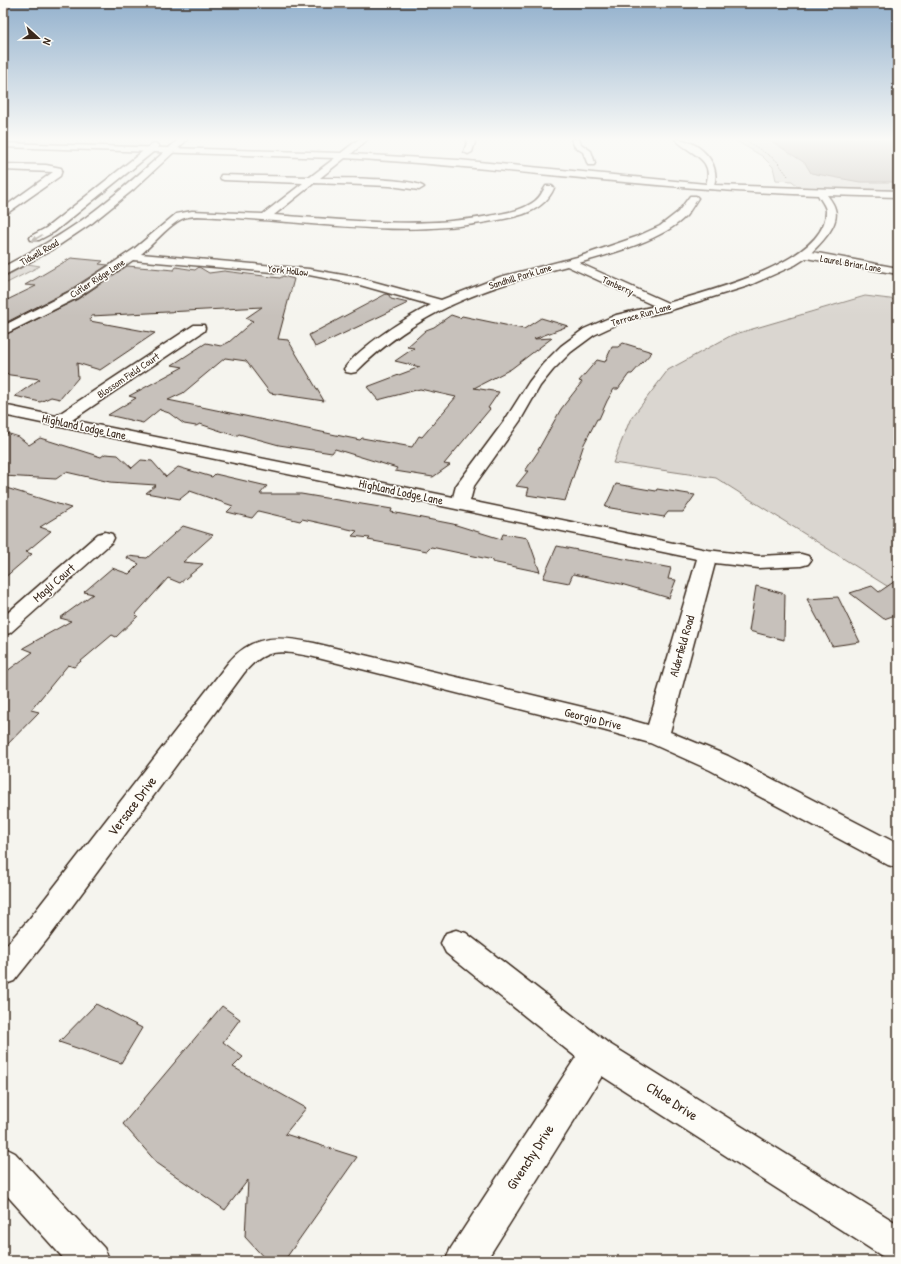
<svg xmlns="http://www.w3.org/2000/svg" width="901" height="1264" font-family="'Patrick Hand',sans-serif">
<rect width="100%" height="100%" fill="#f5f4ee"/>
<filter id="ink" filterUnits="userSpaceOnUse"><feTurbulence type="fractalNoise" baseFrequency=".025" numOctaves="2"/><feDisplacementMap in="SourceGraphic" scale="8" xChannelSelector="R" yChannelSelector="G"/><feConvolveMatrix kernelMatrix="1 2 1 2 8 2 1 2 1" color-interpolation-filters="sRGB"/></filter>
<g filter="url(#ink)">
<!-- built -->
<path fill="#e7e5df" d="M3,139H152L143,145L7,143L3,142Z"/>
<!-- green -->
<path fill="#dad6d0" stroke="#8a8077" d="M733,139H898V190L800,188L792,181L776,180L773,167L762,156Z
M28,264L40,266L3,285V278Z
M865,296L898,300V593L716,478L613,463L630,420L668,370L732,335Z"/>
<!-- water -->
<path fill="#b4aca4" stroke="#84786e" d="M768,139H898V182H860L811,173L805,163Z"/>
<!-- building -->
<path fill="#c7c1bb" stroke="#3b2a1e" d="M71,258L103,261L99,264L108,265L68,291L3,324V302L36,286L25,285Z
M127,266L174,270L176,267L195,270L199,267L209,273L224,271L280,278L283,276L294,279L278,339L288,340L324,401L270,393L246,361L225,358L183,393L168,400L360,440L362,438L412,447L419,436L422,437L456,397L420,389L378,400L367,387L420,367L395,361L414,348L407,347L426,330L434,327L451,315L460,318L462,316L524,329L541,318L568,326L534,339L552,338L511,369L474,388L499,392L488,408L490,409L444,464L450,465L433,477L395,471L397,468L335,449L332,453L279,445L239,434L236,436L200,424L196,426L184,424L169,413L160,410V409L143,423L108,415L136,398L129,396L183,367L172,365L206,343L221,346L229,342L253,321L246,318L262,307L91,316L90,321L155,333L100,370L77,363L78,378L60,399L51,397L40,402L15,396L40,379L3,374V336L78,299Z
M386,294L389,295L391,299L408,303L315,347L309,335Z
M623,343L652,352L632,374H629L618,389H614L607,401L599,419H597L584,444L565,501L527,495L529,488L516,486L528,471H525L539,450H538L561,409L582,382L579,381L597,360L605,362L612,347H618Z
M3,432L19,437L29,445L40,438L101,457L105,454L118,455L132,468L141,460L152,461L166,477L178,467L212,477L215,474L267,486L260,494H301L392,509L391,512L453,524L501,539L503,534L528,538L540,572L492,562L493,560L431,547L427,551L368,540L370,538L352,536L357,531L302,519L300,521L258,511L252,518L227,512L233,506L190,491L180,499L146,493L156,485L110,482L66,472L56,479L3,476Z
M616,484L656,491L657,489L695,495L683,512H668L664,517L605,507Z
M3,487L71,508L40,527L51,531L26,552L32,554L3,579Z
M183,526L213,535L183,562L203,564L180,583L168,578L135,615L138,616L116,637L112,635L74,667L68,665L31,710L39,712L3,749V674L33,652L23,648L71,621L60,618L93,594L84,592L112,568L129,574L139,564L127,558L128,556L147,558Z
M557,546L671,568L668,579L676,580L669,598L621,584L573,574L569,583L543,578Z
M898,579V614L884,619L850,593L872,586L879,592Z
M756,586L785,594L784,640L749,631Z
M838,597L860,642L832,646L807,599Z
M96,1004L142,1028L121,1063L59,1042Z
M222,1006L240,1019L223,1042L243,1057L233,1067L306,1108L285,1134L357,1157L284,1261H267L245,1237L248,1180L225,1210L157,1163L123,1124Z"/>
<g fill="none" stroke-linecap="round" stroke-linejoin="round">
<!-- minor casing -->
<g stroke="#3b2a1e" stroke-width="3">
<path id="minor" d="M359,139H368L351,154L458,160L706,184C715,158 689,154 675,139C696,139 722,162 714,185L898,191V197L827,195C830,199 834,204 835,209C840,224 822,242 812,252L898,268V274L806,258L795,265L748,286L671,310L624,321L594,335L571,352L553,370L540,386L520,421L474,486L470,501L707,550L759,556L801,554L808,556L811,560L808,564L801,566L759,568L715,563L670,732L728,756L898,844V868L888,865L710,770L650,743L599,729L314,657C283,651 266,646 244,673L50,936L14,981L3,985V949L30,918L228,663C252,634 280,636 314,643L599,711L648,725L697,559L3,415V405L56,416L194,325H204L205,328L204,331L72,420L453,497L456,486L505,420L529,382L543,364L561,346L584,329L616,315L655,306L567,266C484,288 419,310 356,372L351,373L346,372L344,369C360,346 407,317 431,305L360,285L309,275L133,260L77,298L3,335V326L69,292L85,282L134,249L176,214L192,211L263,214L303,183L224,180L221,179L220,177L221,175L310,177L335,158L3,147V143L341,153ZM345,158C503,167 660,190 818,195C820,199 826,206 826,211C827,263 707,291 668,303L579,263C610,254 663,240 686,216C690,211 694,204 698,198L696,196H690L678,212L660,226L636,237L581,256L500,277L441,300L360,278L309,269L141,254C154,244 173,219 188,217C197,215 207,217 216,217C240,218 264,220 288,222C357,228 425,234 493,221C517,217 544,212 554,188L552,186H546C542,192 541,196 535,201C522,211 505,213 489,216C418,229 346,220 274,215L314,183L390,186L419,190L424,187C414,178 337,178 320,178Z
M468,139H476L472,152L468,154L464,152Z
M571,139H579L581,144L591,151L595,163L594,165H588L583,152L575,147Z
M3,164L46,165L61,168L62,170L60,176L6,214L3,215V208L53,172L3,170Z
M105,532L112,534L114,538L112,542L10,633L3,635V617L98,534Z
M456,930L466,933L608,1043L898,1224V1261H891L885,1258L602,1076L486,1261H445L451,1248L576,1057L446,953L441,943L446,933Z
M3,1147L15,1153L104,1248L110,1261H66L3,1191Z"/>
</g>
<!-- major casing -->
<g stroke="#3b2a1e" stroke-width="3">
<path id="major" d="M179,139H188L134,189L92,223L52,250L3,276V267C31,252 59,237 85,218C118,194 148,166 179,139Z
M155,143L159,146L158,148L54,232L39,240H31L30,238L31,236L46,228L152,144Z"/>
</g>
<!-- path -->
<path stroke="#3b2a1e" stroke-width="1" stroke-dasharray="1.5 1.5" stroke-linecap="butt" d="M744,139L776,160L788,176"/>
<!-- minor -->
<use href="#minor" fill="#fdfcf7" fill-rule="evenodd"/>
<!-- major -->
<use href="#major" fill="#fdfcf7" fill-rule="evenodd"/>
</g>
<!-- one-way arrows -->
<defs><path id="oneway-solid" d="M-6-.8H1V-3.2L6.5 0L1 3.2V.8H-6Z"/></defs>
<use fill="#9c938a" href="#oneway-solid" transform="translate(37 238) rotate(150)"/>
</g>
<!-- sky -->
<linearGradient id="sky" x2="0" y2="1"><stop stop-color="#93b1cd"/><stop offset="0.44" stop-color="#fafaf7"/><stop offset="1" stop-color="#fafaf7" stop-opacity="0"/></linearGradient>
<rect width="901" height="316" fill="url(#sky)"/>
<g text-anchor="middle" stroke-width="3" stroke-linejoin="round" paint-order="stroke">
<!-- far-street labels -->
<g font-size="10" fill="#3b2a1e" stroke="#fdfcf7">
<text transform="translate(39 252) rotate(-30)" y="4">Tidwell Road</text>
<text transform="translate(851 263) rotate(10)" y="4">Laurel Briar Lane</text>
<text transform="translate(288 270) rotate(6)" y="4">York Hollow</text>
<text transform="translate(520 276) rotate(-17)" y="4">Sandhill Park Lane</text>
<text transform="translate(97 278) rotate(-33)" y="4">Cutler Ridge Lane</text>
<text transform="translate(618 285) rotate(24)" y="4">Tanberry</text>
<text transform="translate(641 314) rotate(-16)" y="4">Terrace Run Lane</text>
<text transform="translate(128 375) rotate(-34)" y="4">Blossom Field Court</text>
</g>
<!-- street labels -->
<g font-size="12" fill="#3b2a1e" stroke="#fdfcf7">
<text transform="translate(84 427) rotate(12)" y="4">Highland Lodge Lane</text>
<text transform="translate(401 492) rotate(12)" y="4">Highland Lodge Lane</text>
<text transform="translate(54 583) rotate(-41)" y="4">Magli Court</text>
<text transform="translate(682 646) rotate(-74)" y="4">Alderfield Road</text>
<text transform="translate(593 719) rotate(14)" y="4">Georgio Drive</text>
</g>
<!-- near-street labels -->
<g font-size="14" fill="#3b2a1e" stroke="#fdfcf7">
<text transform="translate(132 806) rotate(-53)" y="5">Versace Drive</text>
<text transform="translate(672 1101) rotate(33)" y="5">Chloe Drive</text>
<text transform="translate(530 1157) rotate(-57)" y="5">Givenchy Drive</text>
</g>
</g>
<!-- margin -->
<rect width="901" height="1264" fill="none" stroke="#fdfcf7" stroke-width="16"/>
<rect x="8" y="8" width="885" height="1248" fill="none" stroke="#3b2a1e" stroke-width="1.5" filter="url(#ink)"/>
<!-- north arrow -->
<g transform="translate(38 38) rotate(111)" stroke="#fdfcf7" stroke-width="3" paint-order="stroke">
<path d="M0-3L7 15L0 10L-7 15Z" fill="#3b2a1e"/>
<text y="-6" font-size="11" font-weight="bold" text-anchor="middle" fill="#3b2a1e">N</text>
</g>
</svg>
